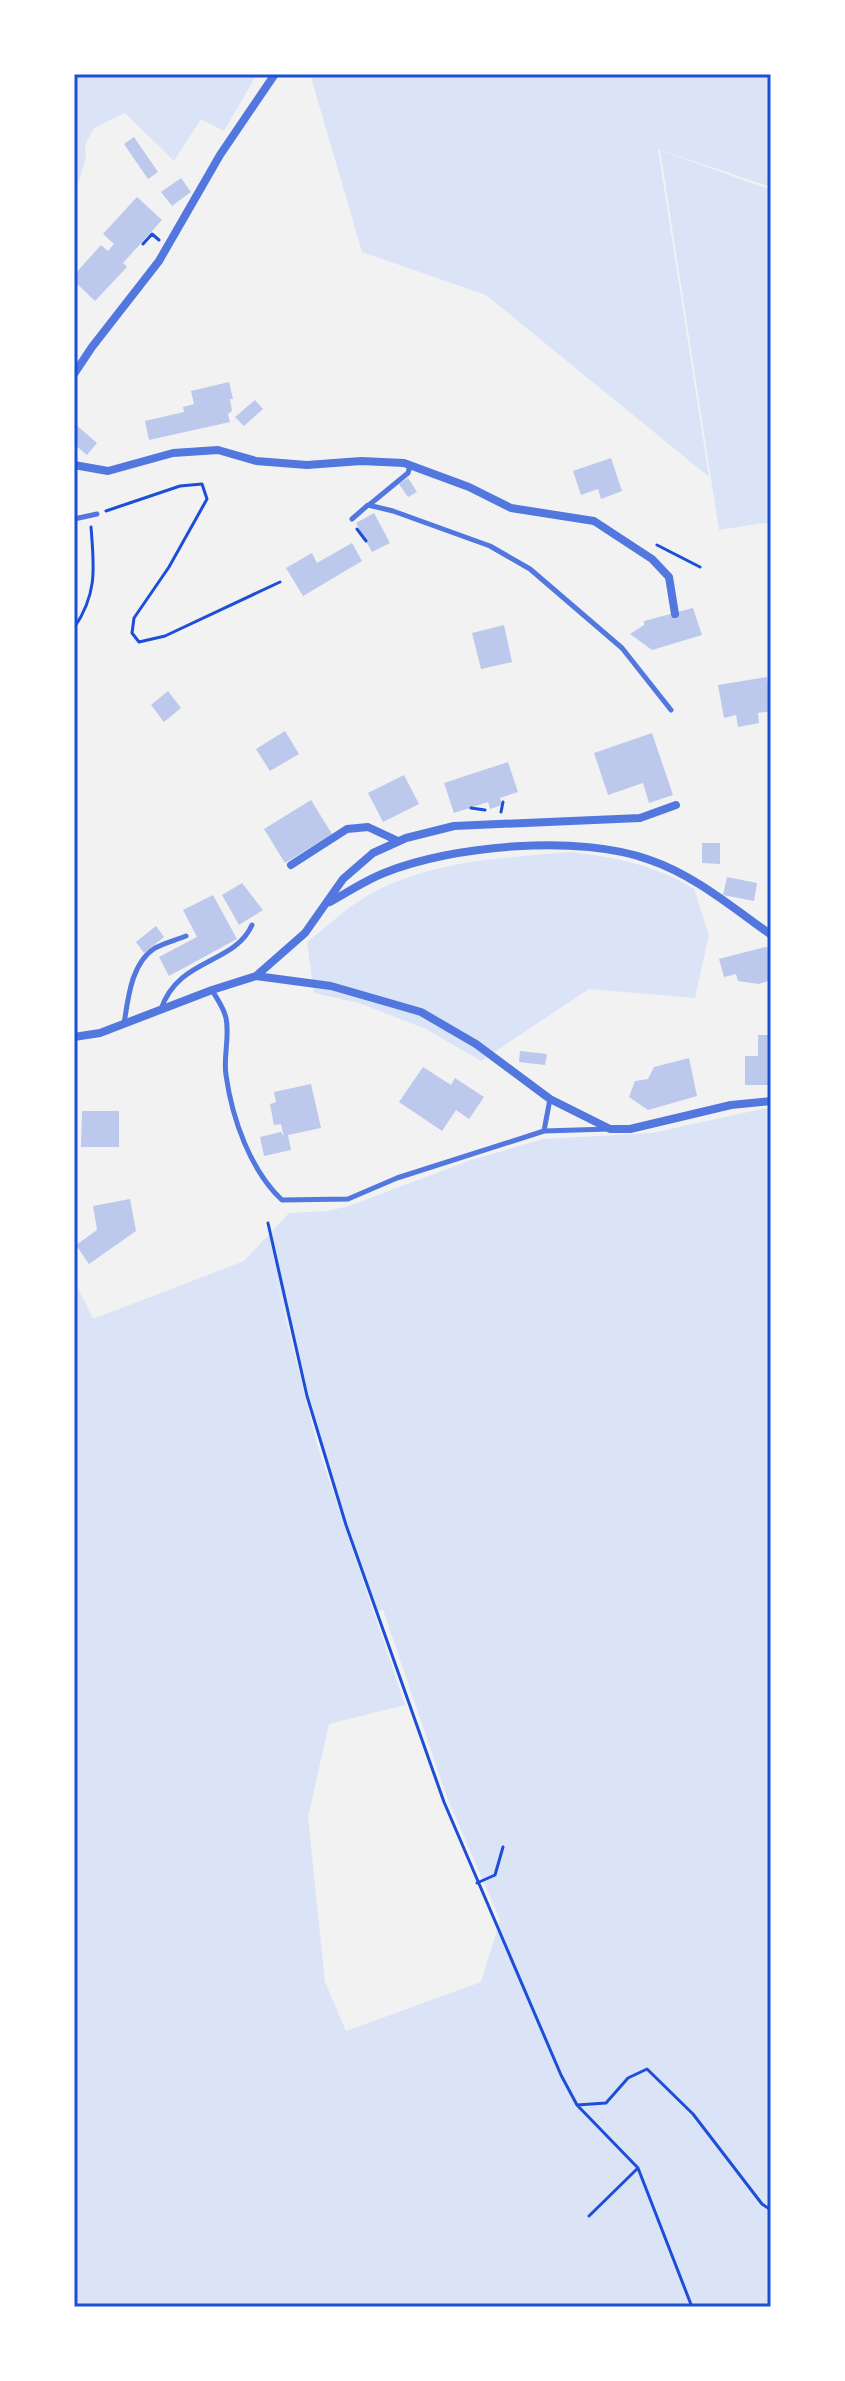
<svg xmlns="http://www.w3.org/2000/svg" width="845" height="2381" font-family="'Public Sans',sans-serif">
<rect width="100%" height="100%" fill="#f2f2f2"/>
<!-- green -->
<path fill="#dbe4f7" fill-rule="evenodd" d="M74,74H257L224,131L201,119L174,161L125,113L94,128L85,145L86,158L74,196Z
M310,74H771V187L658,149L709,477L486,295L362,252Z
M660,150L771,190V522L719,530Z
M571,852C618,858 653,864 694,889L709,935L695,998L589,989L481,1061L426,1029L359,1003L314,993L307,942C328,926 349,905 372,893C434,860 502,858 571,852Z
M771,1107V2307H74V1279L93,1319L244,1261L289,1213L327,1211L349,1206L471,1160L543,1139L652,1133ZM269,1251L307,1396L346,1525L377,1611L383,1610L448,1800L500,1920L481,1982L346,2031L325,1982L308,1817L329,1724L405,1705L317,1444Z"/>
<!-- building -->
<path fill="#bdc9ec" d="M134,137L158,172L148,179L124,144Z
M181,178L191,192L172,206L161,192Z
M137,197L162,220L123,263L127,267L95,301L74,281V275L101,245L108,251L114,244L103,234Z
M229,382L233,399H230L232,411L228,414L230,422L149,440L145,421L184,412L183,407L194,404L191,391Z
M255,400L263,409L244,426L235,417Z
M74,423L97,443L87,455L74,444Z
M611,458L622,491L601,499L598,489L581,495L573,471Z
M408,478L417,492L408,497L399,484Z
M374,513L390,543L372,552L356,523Z
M352,543L362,561L303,596L286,568L312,553L317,563Z
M693,608L702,635L652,650L630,634L644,625V621Z
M504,625L512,662L481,669L472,633Z
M767,677L771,711L758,713L759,723L738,727L736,715L724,718L718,685Z
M168,691L181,708L164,722L151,705Z
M285,731L299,754L270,771L256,749Z
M652,733L673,795L649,803L643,783L608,795L594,753Z
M508,762L518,792L500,798L502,805L490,809L488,802L454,813L444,783Z
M404,775L419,804L383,822L368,793Z
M311,800L332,834L285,863L264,829Z
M702,843H720V864L702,863Z
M727,877L757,883L754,901L723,895Z
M242,883L263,910L239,925L222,895Z
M213,895L237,939L169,976L159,957L197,937L183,910Z
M156,926L164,937L144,953L136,942Z
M765,947L771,948V980L759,984L738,981L736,974L724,977L719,959Z
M758,1035H771V1085H745V1056H758Z
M520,1051L547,1054L545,1065L519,1062Z
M689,1058L697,1096L648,1110L629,1097L635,1081L648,1079L654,1067Z
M423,1067L451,1085L455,1078L484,1097L469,1119L456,1110L442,1131L399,1102Z
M311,1084L321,1128L288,1135L291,1150L264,1156L260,1137L281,1132L284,1137L281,1124L274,1125L270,1104L276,1102L274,1092Z
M82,1111H119V1147H81Z
M130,1199L136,1231L89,1264L76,1245L97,1230L93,1206Z"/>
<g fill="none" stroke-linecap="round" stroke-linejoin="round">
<!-- path -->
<path stroke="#1d4ed8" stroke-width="3" d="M143,244L152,234L159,240
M106,511L180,486L202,484L207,499L169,567L134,618L132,633L139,642L165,636L280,582
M357,529L366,541
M657,545L700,567
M74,628C98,593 94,567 91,527
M471,808L485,810
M501,812L503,802
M268,1223L307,1396L346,1525L444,1802L561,2075L577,2105L638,2168L692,2307
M477,1883L495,1875L503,1847
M577,2105L606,2103L628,2078L647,2069L693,2114L762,2204L771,2210
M589,2216L638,2168"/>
<!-- service -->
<path stroke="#5277de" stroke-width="5" d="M369,505L408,473L410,466
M74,519L97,514
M352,519L368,505L393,511L490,546L530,569L622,648L671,710
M212,990C217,999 224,1008 226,1018C230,1037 223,1057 226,1075C232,1118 250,1170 282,1200L348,1199L397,1178L544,1131L609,1129
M161,1009C179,957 234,965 252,925
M124,1024C128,999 131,963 155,948C164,943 176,940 186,936
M544,1131L550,1099"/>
<!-- minor -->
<path stroke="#5277de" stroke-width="8" d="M74,374L92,347L159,261L220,155L275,74
M74,465L108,471L173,453L218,450L256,461L307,465L361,461L404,463L469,487L511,508L594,521L652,559L669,577L675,614
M291,865L347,829L368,827L398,841
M330,902C348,892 366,880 384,873C452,845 581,834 650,860C694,875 733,908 770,934
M256,976L305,933L343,879L373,853L406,838L454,826L640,818L676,805
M74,1037L100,1033L212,990L256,976L331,986L421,1012L476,1044L550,1099L610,1129H630L731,1105L771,1101"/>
</g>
<!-- border -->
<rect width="845" height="2381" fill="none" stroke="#ffffff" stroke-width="152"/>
<rect x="76" y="76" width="693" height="2229" fill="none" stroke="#1d4ed8" stroke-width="3"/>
</svg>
